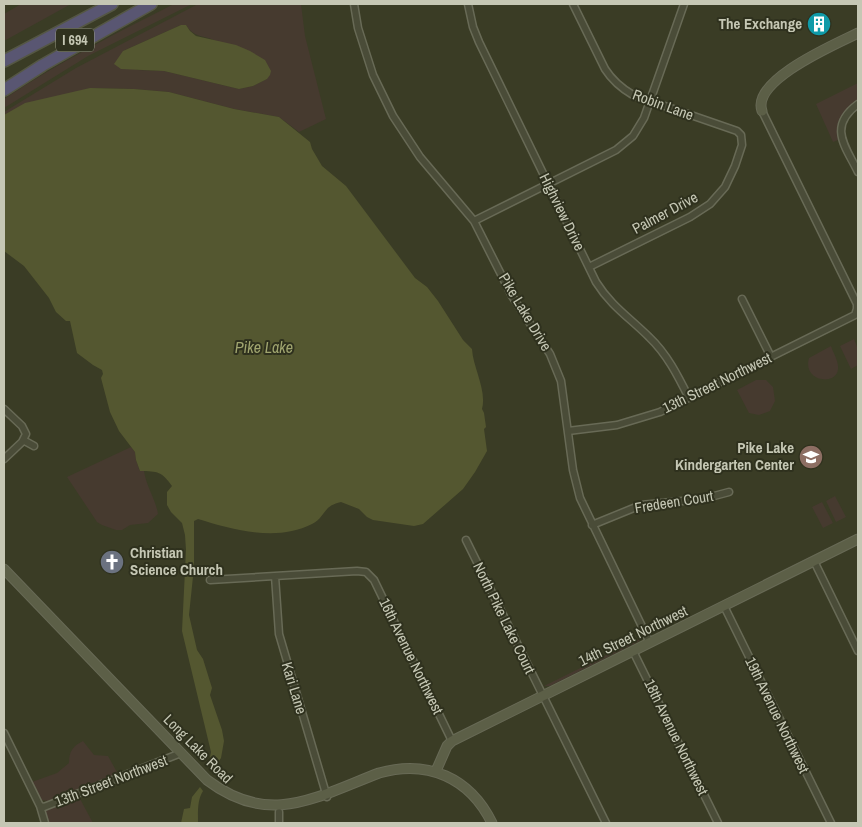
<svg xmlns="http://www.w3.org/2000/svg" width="862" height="827" font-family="'Archivo Narrow',sans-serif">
<rect width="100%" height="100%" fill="#3a3c25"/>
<!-- green -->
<path fill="#463a2f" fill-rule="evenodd" d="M21,4H71L4,41V14Z
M174,4H192L88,56L4,108V99C58,63 116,33 174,4Z
M198,4H301L305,36L326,119L299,132L279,117L234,109L169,92L134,89L90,88L4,115V112L76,68ZM181,25H186C194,38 204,35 216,41C232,50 252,68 267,79L253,86L239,89L164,71L137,70L123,51Z
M858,83V100C845,110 836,123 838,140L833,142L816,104Z
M854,339L858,349V365L851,369L840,346Z
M831,346C833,353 839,361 838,369C837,386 802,382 809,358Z
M756,380H766L773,387L775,401L770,411L759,415L749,413L737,390Z
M131,447L135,452L136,460L140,471H144C146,486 156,500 158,514L148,523L130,525L122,530H116L102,525L97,522L67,477Z
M835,496L846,517L836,522L826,501Z
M822,502L833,523L823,528L812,507Z
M639,639H641L638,642L550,686H544Z
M83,741L94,755L108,756L118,774L49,801L41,800L32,782L57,773L69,763C69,751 73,746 83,741Z
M79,797L93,823H48L45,818L46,810Z"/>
<!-- water -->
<path fill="#545730" d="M181,25H186L190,31L196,36L236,45L250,51L265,60L271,71L270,75L267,79L253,86L239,89L164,71L121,69L114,64L123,51Z
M90,88L134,89L169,92L234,109L279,117L310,142L312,149L322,166L346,186L415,278L427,287L438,301L463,340L472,349C473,368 487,390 482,409L484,413L486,427L484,429L487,451L475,472L463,489L423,524L414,526L373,520L367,517L359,509L341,502C322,506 326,517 312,524C277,542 234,530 198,519L194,521V567L189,615L197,650L203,659L212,688L210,695L222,730L224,741L221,758L214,768L209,763L211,752L182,631L186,550L185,535L182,523L171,512L167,505V492L172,486C162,472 158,471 140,471L136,460L135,452L119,431L110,412L101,378L103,374L102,370L93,365L77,353L70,321H66L56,312L49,298L24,266L4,251V115L25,103Z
M200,787L203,791C197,800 198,813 198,823H181L184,809L190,808L192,797Z"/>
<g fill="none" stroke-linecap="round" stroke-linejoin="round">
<!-- street casing -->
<g stroke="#686a56" stroke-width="9">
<path id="street" d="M354,4L358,28L373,75L393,116L420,157L474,221L512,296L550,354L561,381L573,470L580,498L650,643
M468,4L473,27L479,42L596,282C611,306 630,318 649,337C667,354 678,376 689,398
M573,4L605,69C612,80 621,88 633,95L737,131L741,135L742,145L735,166L725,187L710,204L690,217L589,267
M858,104C827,127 846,147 858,172
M474,221L616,150L633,136L644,118L684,4
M742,299L771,357
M4,409L22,426L26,434L22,442L4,459
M568,431L617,425L660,412L855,315L857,309V304L762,111
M23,440L34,446
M592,525L641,505L703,499L729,492
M466,540L606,823
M814,561L858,651
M275,576L279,634L327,797
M210,580L357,571L366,572L374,580L452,741
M724,606L831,823
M633,651L718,823
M4,733L40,806L45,823
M40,806L44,807L181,753
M279,812V823"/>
</g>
<!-- secondary casing -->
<g stroke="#686a56" stroke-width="11">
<path id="secondary" d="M762,111C751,80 836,44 858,33
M4,569L207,780C269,827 314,798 379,773C428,759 470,778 492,823
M436,771L447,746L452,741L858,539"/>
</g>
<!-- highway casing -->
<g stroke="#555744" stroke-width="14">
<path id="highway" d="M4,61L112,4
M4,90L43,65L151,4"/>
</g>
<!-- street -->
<use href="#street" stroke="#4a4c38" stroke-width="6"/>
<!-- secondary -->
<use href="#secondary" stroke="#5c5f47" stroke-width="9"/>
<!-- highway -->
<use href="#highway" stroke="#595672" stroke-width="11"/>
</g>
<!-- icons -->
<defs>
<g id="building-disc" transform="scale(1.25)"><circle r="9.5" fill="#0f9aa8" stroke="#2f311e"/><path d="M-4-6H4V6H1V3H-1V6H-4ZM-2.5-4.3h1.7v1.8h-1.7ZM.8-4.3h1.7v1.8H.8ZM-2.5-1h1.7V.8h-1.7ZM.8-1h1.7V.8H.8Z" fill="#fff"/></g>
<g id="school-disc" transform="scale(1.25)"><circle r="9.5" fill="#8d6e63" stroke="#2f311e"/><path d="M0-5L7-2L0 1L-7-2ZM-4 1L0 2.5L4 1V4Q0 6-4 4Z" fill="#fff"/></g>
<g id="church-disc" transform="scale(1.25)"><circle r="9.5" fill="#6b7280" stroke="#2f311e"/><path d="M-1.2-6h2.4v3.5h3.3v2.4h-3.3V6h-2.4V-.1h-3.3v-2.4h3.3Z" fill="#fff"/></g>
</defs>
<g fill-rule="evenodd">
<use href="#building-disc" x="819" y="24"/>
<use href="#school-disc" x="811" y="457"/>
<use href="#church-disc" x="112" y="562"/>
</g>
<g text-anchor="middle" stroke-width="4" stroke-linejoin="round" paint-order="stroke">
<!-- shield labels -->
<rect fill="#2f311e" stroke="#989a87" stroke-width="1" x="56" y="28.5" width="38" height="23" rx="4"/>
<g font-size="14" font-weight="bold" fill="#c5c7b4">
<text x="75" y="45">I 694</text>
</g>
<!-- poi labels -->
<g font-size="15" font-weight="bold" fill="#c5c7b4" stroke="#2f311e" text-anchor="end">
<text x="802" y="29">The Exchange</text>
<text x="794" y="453">Pike Lake<tspan x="794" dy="17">Kindergarten Center</tspan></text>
<text x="130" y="558" text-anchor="start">Christian<tspan x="130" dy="17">Science Church</tspan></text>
</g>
<!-- street labels -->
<g font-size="15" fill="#c5c7b4" stroke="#2f311e">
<text transform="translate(663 105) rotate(20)" y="5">Robin Lane</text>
<text transform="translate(562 212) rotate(64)" y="5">Highview Drive</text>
<text transform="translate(665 213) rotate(-28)" y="5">Palmer Drive</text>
<text transform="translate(525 312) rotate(59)" y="5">Pike Lake Drive</text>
<text transform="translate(717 383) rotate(-26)" y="5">13th Street Northwest</text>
<text transform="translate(674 502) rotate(-9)" y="5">Fredeen Court</text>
<text transform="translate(504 618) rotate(64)" y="5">North Pike Lake Court</text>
<text transform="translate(633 636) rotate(-26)" y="5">14th Street Northwest</text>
<text transform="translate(411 656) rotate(64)" y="5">16th Avenue Northwest</text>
<text transform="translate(294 688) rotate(73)" y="5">Kari Lane</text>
<text transform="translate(777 715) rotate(64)" y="5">19th Avenue Northwest</text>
<text transform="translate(676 737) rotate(64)" y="5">18th Avenue Northwest</text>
<text transform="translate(198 749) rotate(45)" y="5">Long Lake Road</text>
<text transform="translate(111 781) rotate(-21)" y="5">13th Street Northwest</text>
</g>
<!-- water labels -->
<g font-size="16" font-style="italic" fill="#a0a56f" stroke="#2f311e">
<text x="264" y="353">Pike Lake</text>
</g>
</g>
<!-- border -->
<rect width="862" height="827" fill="none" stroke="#c5c7b4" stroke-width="10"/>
</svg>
